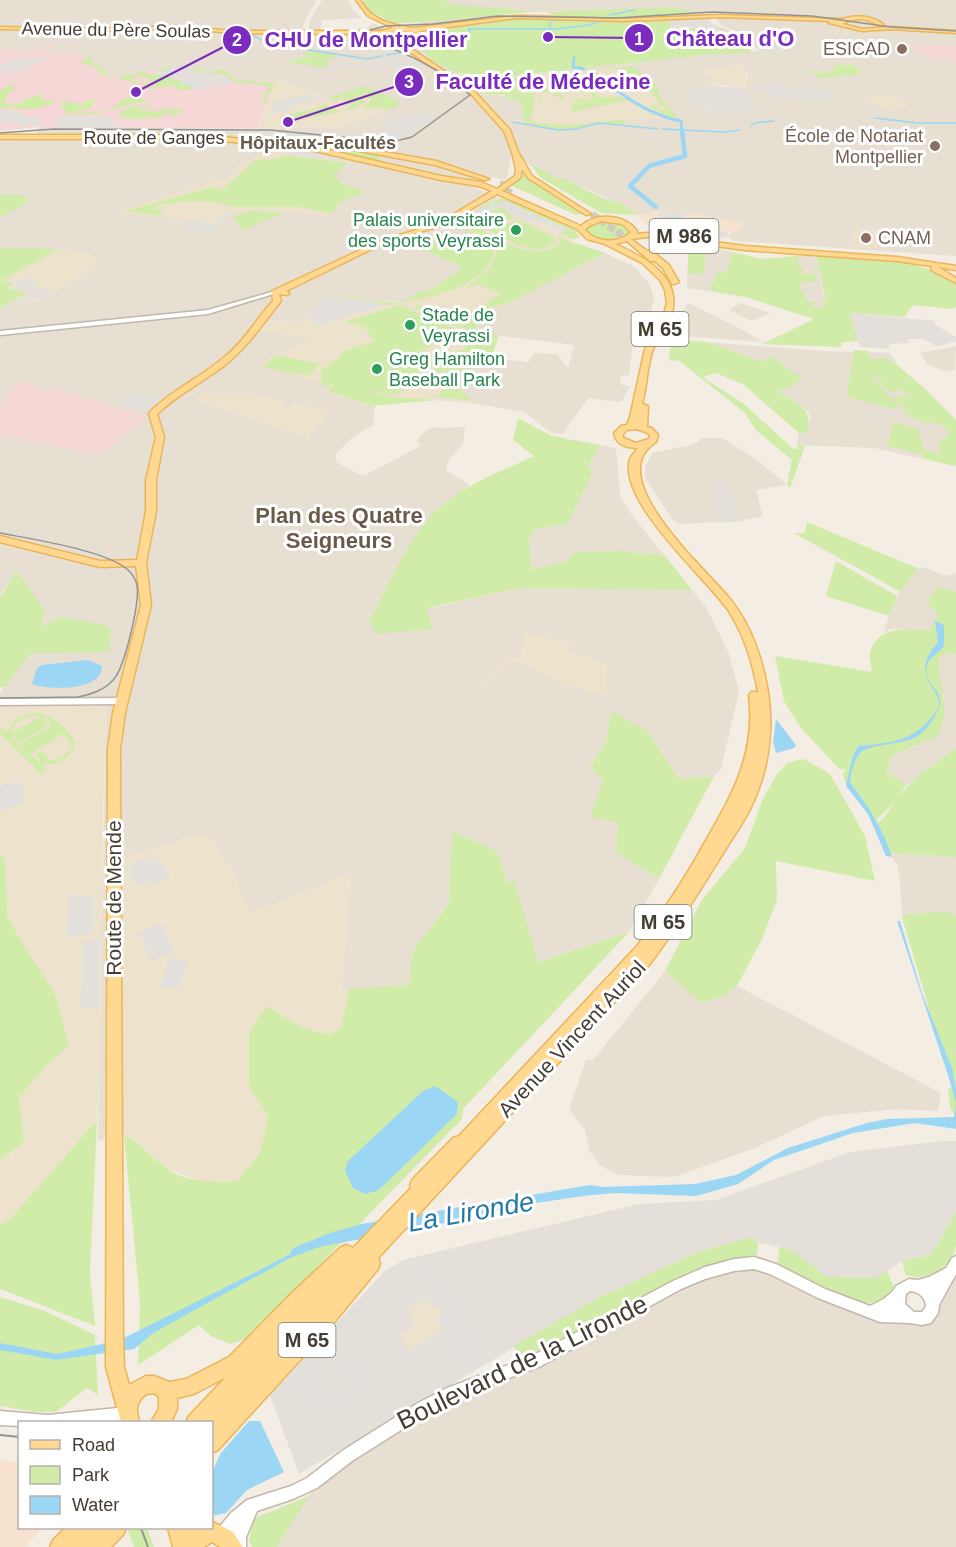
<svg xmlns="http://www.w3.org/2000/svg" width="956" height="1547" font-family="Helvetica,sans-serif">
<rect width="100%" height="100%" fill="#f3ede4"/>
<!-- residential -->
<path fill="#e7dfd1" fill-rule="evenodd" d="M0,0H317L305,20L302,32L358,36L373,23L387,30L372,38L374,40L386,44L420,43V47L457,73L509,76L704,55L798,48L795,45L785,46L770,36L746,38L738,32L721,25L715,17L622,21L550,18L455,25L428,32L407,24L524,14L610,16L685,8L530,12L511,9H476L443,3L449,0H956V256L735,241L727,237L744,224L669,209L637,215L614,206L610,200L581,186L546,174L511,155L507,180L493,177L478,189L505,201L455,221L478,240L456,248L437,239L428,242L410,238L402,241L461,266V269L428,292L421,290L413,299L407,301L340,302L323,299L299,324L270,320L259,331L314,337L281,353H275L261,366L331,384L323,391L369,406H375L373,425L352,438L335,455L336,462L363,476L421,446L417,441L419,436L430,428L465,427L463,444L448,461L446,470L470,485L439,508L369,620L433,629L427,609L521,588L692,590L706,607L729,654L739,691L721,769L714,776L679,779L647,731L611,712L606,742L590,766L603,781L618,822L616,852L659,879L629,932L537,962L514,880L508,883L497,851L452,831L449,904L413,950L410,985L342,990L351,873L250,914L232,870L205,835L181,837V841L119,858L124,1135L98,1140L106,705H0V693L37,638L16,571L0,596V140H35L39,127L278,129L281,126L299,128L320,126L337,128L388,111L328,98L282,80L275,82L239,80L219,68L208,72L185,64L118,77L107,75L102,68L90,61L92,57L42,52L57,42L69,41L56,39L39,51L0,49ZM740,65L748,74L745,85L746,92L764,110L710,115L688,91L723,87L705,83L716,78L697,71ZM630,66L652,82L675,117L624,120L625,124H596L575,130H555L525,121L519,99L481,92L516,87L512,78ZM201,394H253L285,401L282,405L291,408L296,404L309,438L197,400Z
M322,0H349L353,10L362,18L322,20L320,30L308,29L310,20Z
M694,245L733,252L726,272L717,273L710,291L687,288L688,247Z
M605,253L635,267L650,285L654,298L650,317L642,333L633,343L629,375L621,376L620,384L630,386L621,402L588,398L563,434L551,433L524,412L471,403L472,401L425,370L482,366L491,358L529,362L534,353L557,354L568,368L574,345L478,333L477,321L484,310L497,305L507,304Z
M816,255L825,303L823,307L820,308L812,307L811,305L816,302L806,301L801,291V282L815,274H804L798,265L799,256Z
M688,303L737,327L763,342L671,335Z
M740,303L770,313L751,321L729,310Z
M707,342L823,351L890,353L900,370L924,388L956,420V466L874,448L797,445L799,433L808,432L810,416L807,410L780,392L803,378L789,370L773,356L764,362Z
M956,346L955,370L944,371L928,365L920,353Z
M700,438H722L756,459L787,485L756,490L763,516L739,521L679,524L672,519L645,478V467L652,453L687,446L700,441Z
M600,445L616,448L620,496L631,514L665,556L623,551L578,552L566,561L532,570L529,537L538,528L567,525L594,471L587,469Z
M923,567L946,576L956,573V592L936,588L939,614L931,630L890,629L886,632L884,630L897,596L917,568Z
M951,653L956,654V748L919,775L909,785H906L887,772L891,756L917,746L945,699L938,678L939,657Z
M889,853L956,857V917L949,911L902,917L900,880L897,865Z
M665,971L701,1003L725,995L737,986L941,1093L938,1111L896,1109L824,1116L755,1148L674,1177L619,1175L600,1165L589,1150L585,1130L569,1109L586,1060L594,1059Z
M956,1262V1547H277L320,1477L391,1426L510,1372L677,1285L754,1263L822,1294L920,1320Z"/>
<!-- commercial -->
<path fill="#f7e2cd" d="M669,209L683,211L745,224L727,237L719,238L650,227L637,215Z
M0,1459L19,1463L20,1528H41L26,1547H0Z"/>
<!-- industrial -->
<path fill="#e5dfd9" d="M723,87H745L764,111L710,115L704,107H699L687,91Z
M849,313L935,321L934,324L956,338V341L937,346L923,339H908L909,343L889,344L890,349L860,347Z
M723,480L729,491L743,521L718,523L709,481Z
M942,1141H956V1210L940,1241L930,1255L902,1261L876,1278L827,1277L792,1250L758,1242L752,1237L693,1254L596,1299L299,1474L270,1395L384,1272L403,1260L639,1204L716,1200L850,1152Z"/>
<!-- education -->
<path fill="#ede2cc" d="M630,65L656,84L661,97L676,116L625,120L626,124H596L575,130H555L516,123L511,120H525L519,99L511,100L504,95L490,96L480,91L516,87L512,78Z
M739,65L747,72L744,88L704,83L716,77L695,71Z
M282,80L328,98L365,86L400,102L388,111L337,128L320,126L299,128L281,126L279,129L257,128L275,82Z
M889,94L892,98H904L908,107L891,111L865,97Z
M275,146L355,159L335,175L340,183L367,192L342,201L335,212L325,216L298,212L245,210L228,219L211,235L191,230L178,219L118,212L217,180L226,181L235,172L233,169Z
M505,201L569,230L561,233L573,239L569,242L605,253L507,304L497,305L484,310L477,321L478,333L499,335L488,367L437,372L434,368L426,370L436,379L451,380L472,401L471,403L434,400L369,406L322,391L330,384L260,367L275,353H281L312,338L259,331L270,320L299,324L323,299L340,302L347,295L376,301L400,303L413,299L421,290L428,292L461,269V266L401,241L410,238L428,242L437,239L456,248L477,239L454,221Z
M854,227L881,230L878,249L850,246Z
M59,249L93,253L91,255L96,256V267L46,298L17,305L13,301L25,293L6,288L14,283L2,280Z
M201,394H253L286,401L282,405L291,408L300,404L331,410L309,438L196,400Z
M524,633L575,643L565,649L607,664L606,693H591L538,672L536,669L518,661L507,664L484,687L482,685L509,656L518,658L520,656Z
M0,705H106L102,853V1008L97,1120L10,1219L0,1224V1161L24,1142L19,1098L50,1062L69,1046L56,996L8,919L4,856H0Z
M205,835L214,842L232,870L250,913L351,873L342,989H349L341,1028L329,1035L301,1027L266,1007L249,1085L268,1116L260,1153L237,1181L202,1182L166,1168L140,1144L124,1135L118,858L181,841V837Z
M426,1298L432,1309L439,1305L443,1313L437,1317L443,1329L408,1350L400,1334L415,1326L408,1309Z"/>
<!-- medical -->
<path fill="#f5d8d6" d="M56,39L71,40L57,42L43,52L93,57L90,61L112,76L118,77L185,64L208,72L219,68L239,80L275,82L257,128L39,127L0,131V49L39,51Z
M956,45V63L949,62L948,58L923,56L911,46Z
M21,381L37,387V389L64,392L80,396V399L89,398L138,414L144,417L143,421L100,455L7,436L0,440V405Z"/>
<!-- green -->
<path fill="#d1eba9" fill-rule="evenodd" d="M363,0H449L444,3C473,8 502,7 531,12L431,22L393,23L365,8Z
M642,8H682L683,10L702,12C675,14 565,23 547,12Z
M704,15L709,18L712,24L731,31L723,33L726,40H741L752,52L704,55L509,76L457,73L431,60L420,47L421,43L431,38L428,32L434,29L509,18L623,21Z
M309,50L339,55L325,63L330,66L318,67L287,62L300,57L317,59L302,54Z
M88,57H93L90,61L103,68L107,75L118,77L148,71L144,74L170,75L172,79L181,80L183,84L191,86L193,89L180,91L173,85L149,89L140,83L146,82L150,87L157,85L148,81L149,78L137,76L131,80L140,81L134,84C123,76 114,79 101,75L97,67L79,62Z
M184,64L168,71L157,69L185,64L208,72L221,69L239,80L275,83L264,105L259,103L263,101L269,86L234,82C227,70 200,73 186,72L195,68L185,67Z
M833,65H854L863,74L818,78L814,74L804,72L823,73L836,69Z
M631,66L656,84L661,97L676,116L669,118L650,106L654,105L659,110L668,109L658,104L661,102L656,101L660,99L653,98L658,97L650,95L654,94L653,92L645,91L651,87L643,83L617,86L613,83L621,82L619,80L633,79L624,69H601Z
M571,73C577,78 587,78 594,82L590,85L595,84L600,87L586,91H577L580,92H560L562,94L560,95L565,97L563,99L552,95L548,97L559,91L541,93L540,102H538L541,90L585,86L590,84L565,74Z
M532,77L531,79L550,88L509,94L535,93L531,122L525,121L519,99L511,100L504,94L490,95L480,91L516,87L512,78Z
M14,83L13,92H9L5,103L13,105L40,94H43L40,100H55C44,113 15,108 0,107V90Z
M365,86L400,102L394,109L363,107L372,100L363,96L359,98L366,101C359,106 355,110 346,110L353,104H347L342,97L336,101L328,98Z
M595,90L594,93L598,94L595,97H619L627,100L573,112L572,105L580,104L572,99L577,98L584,100L588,97L584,95H588L589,99L582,103L593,99L591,93Z
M128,97L149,100L96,114L64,113L63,106L60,105L68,101L81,104L94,98L96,99L89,109L78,108L77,110C87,111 101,115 113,108C119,105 120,100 128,97Z
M142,104L135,108L148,107L144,104L153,106L138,112L154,111H156L154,115L161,109L169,110L167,108L184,110C175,117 172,115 164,114L162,116L165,117L125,119L118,112Z
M326,104L340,112L308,118L282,116L311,110Z
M621,120H624L626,124H596L562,131L524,125V122L568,125Z
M282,142L383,155L375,161L279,144Z
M289,156L348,163L335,175L340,183L367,192L339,202L334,211L328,213L301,207H232L221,203L194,201L156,205L163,216L125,211L213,187L221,189L220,191L225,190L224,188L257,159L268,160Z
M531,165L559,179L563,178C577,184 609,204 620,202L637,215L601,213L541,178Z
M521,171L549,193L583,214L576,215L510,185L520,178Z
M0,195H22L30,201L0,217Z
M502,198L512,200L575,230L580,237L573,239L560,233L568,230L505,201L473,211Z
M500,207L511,212L508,214L515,217L503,222L507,224L519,220L553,236L556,240C540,262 507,239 489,230L500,227L495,224L482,229C500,242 541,264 560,242L558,238H561L605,253L507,304C493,305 485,309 477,321L478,333L499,335L488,367L437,372L431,366L440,356L445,359L471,345L462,340L468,336L469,331L415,308L417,304L455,321L501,294L476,284L464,290L490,268L498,249L496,244L481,237L463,222L477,214L481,216L468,222L494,213L482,214Z
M250,211L282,212L283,213L243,230L236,222L234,216Z
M468,214L470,215L459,223L495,249C486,292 418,299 383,306L382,304L348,297L340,302L347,295C373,300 401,311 421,290L428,292L461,269V266L401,241C414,237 424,243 437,239L456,248L477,240L454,221Z
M607,222L620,223L631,231L630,234C615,243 600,242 586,232L589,226Z
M691,245L699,246L700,251L705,252L704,273L688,274V247Z
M0,248L59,249L3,280L13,284L7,288L26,293L0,308Z
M733,252L760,259L799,256L798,265H801L804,274H816L817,282H801V291L806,297V301L818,302L812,305L816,308L823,307L825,296L816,255C860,257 920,255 956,285V307L951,309L913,305L904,317L849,313L858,341L841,342L842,347L762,344L814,319L745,297L710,291L717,273L726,272Z
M400,305L460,331L421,351L433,358L400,393L389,395L370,390C385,399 417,398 437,400L369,406L368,404L328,391L334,385L331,384L328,387L321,384L322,376L320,372C326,364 337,362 342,354L340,352L375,341L368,335L371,334L359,324L344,323L348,322L347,321Z
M678,340L707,342L764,362L773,356L789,370L804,378L780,392C800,407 811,404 808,432L799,433L743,384L716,373L703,377L745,405L793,449H797V445L805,446L790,488L787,485L792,460L756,430L745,413L678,360L669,361L670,348Z
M854,350L868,351L869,359L886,358L896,364L924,388L956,420V466L924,459L922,454L887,446L894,422L918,429L924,450L939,454L942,448L937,444L951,432L934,421L927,424L903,413L907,412L893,398L906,395L920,408L903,390L889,392L876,378L888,376H871L896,403L898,410L847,397Z
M276,355L320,364L308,376L263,367Z
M436,379L451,380L472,401L433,396L438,395L446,386L441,384Z
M518,418L552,436L600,445L587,469L594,471L567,525L538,528L529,537L532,570L566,561L577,552L623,551L665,556L692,590L521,588L427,608L433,629L377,634L369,621C389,585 410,533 440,507C468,483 502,471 534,456L513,440Z
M807,522L917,568L901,592L794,533H804Z
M836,561L897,596L889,616L826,596Z
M16,571L45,610L41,627L60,617L105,625L111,629L109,652L31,653L5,687H0V598Z
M936,588L956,592V654L951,653L939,657C938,689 952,705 938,736L891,756L887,772L906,785L899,795L919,775L956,748V857L889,853L874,825L883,819L895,801L874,823L845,782L843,774L846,769L840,770L801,728L784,701L775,656L872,672C871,666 869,658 870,653C878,624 907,630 931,630L938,614L926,602Z
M611,711L647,731L679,779L714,776L659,879L616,852L618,822L590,817L603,781L590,767L606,742Z
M40,713C53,717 72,730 75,744C71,761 56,765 41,765L46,771L41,774L0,734V728L7,733C12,718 25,714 40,713ZM38,716L47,719L53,725L20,744L30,754L64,734L70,741L72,748L61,758L44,762L49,758L42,751L35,755L41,761H38L12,738L11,734L20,742L49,725L41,717L11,733C14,720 26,717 38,716Z
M804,759L830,774L865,836L875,881L776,861L777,900L762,939L737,986L725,995L701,1003L665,971L702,900L745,848L762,801L777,774L787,763Z
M452,831L497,851L508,883L514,879L538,962L629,932L463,1109L462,1119L248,1338L230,1344L211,1336L199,1325L138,1365L140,1302L124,1135C142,1144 150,1155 165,1167C185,1183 213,1182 237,1181L260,1153L268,1117L249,1085V1034L266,1006L301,1027L329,1035L341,1028L349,989L409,985L413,950L449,904Z
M4,855L8,919L56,996L69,1046L50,1062L19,1098L24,1142L0,1161V856Z
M949,911L956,917V1117L950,1108L948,1090L952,1087L902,917L906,915Z
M97,1120L90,1272L95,1326L0,1289V1224L10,1219Z
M956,1210C956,1221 956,1233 956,1244C953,1268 928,1282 906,1275L902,1261L930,1255L940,1241Z
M751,1237L758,1242L757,1256C707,1258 668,1283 624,1306C590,1324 555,1342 521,1360L514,1346L596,1299L693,1254Z
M779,1247L792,1250L827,1277L876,1278L887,1271L895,1289C891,1293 886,1299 880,1301C854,1312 801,1276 778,1264Z
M0,1297L45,1311L95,1335L98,1395L87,1388L56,1412H36L0,1406Z
M309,1496L277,1547H252L249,1541L253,1519Z
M127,1528H147L154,1547H134Z"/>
<!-- parking -->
<path fill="#e3e0dc" d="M706,18L715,26L731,31H707L706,28L671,30L668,20Z
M770,36L785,46L795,45L800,48L761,52L746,38Z
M32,57L48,59L9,75L5,74L8,71L0,70V64Z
M389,57L395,59L391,60L398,65L407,64L399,58L406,57L424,69L418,70L412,66L403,68L408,71L400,72L384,61L378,64L387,71H371L365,65L317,70L309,69L345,65L337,61L341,60L354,64L371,63Z
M184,64L198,69L190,72L224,75L231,78L232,81L229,84L194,90L191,86L181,84L179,80L172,79L170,75H153L157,72L149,71L167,70L170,67Z
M769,83L785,85L784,89L823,90L835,98L815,100L769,96V92L757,88L758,86L768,87Z
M310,94L327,100L302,103L291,106L288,111L269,114L274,105L271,104L275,101Z
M1,109L23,112L24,116L39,118L42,124L39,126L30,124L23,127L19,126L22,124L0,121Z
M428,114L433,116L401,138L385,137L387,136L384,135L390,132L378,127L403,119L383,118L391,115Z
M69,116H110L118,127H57L56,118Z
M290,148L328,154L351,159L345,161L286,154Z
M505,201L569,230L563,232L535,220L528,222L500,207L482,214L474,212Z
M228,210L236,211L209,234L191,230L183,222L188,220L214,224Z
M667,210L688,212L679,222L729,233L726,237L719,238L666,230L658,216L661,211Z
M29,277L41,290L47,288L52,294L46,298L40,297L17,304L14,301L28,297V294L25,290L22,291L13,281Z
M348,297L383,304V306L318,325L306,316L323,299L342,302Z
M902,319L922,321L929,325L934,324L956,338V341L939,346L936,343L939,342L931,337H927L922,334L929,331L922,327L903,322L883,326L879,324L881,326L865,329L869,335H864L860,334L856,321Z
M130,396L158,397L160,401L148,411L140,412L121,405L122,400Z
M19,781L22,785L24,802L4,811L0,810V790L2,785Z
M152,857L157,859L171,876L155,885L153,882L136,884L130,875V867L140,860Z
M69,894L93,896V933L67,937Z
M161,923L174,951L152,961L139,932Z
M100,939V1009L81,1008L84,941Z
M169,958L188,961L178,989L160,987Z
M413,1261L425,1263L444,1279L483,1355L461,1366L448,1345L456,1340L449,1326L443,1329L437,1317L443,1312L439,1305L432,1309L426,1298L436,1292L434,1287L418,1273L408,1271L397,1274L389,1280L312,1366L316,1375L326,1370L331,1382L321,1388L327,1400L355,1384L349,1372L338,1378L333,1366L344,1360L348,1367L361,1360L365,1370L357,1375L365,1393L327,1414L323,1405L315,1409L306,1388L314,1384L311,1378L294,1397L282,1385L343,1318L347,1323L349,1321L345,1316L384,1272L396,1265Z"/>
<!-- water -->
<path fill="#9bd6f5" d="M935,621L944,625V646C940,652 931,656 928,663C918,689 956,687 932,721C928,727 923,733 916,737C899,745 878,743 862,751C855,758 850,773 850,783C868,804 883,830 892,857L886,856L868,814L846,786L852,759L858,746C885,744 912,741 929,720C933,715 939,710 939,704C939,698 935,692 932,687C920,670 925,657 938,642Z
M88,660L102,666C102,692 49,690 32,684L37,668L42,665Z
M776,719L796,745L794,748L776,753L773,742Z
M897,921H900L922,993L952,1068L956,1089V1129L915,1123L853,1133L774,1160L738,1184L696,1196L615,1193L583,1196L509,1207L466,1219L319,1247L290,1258L153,1333L134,1349L56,1360L0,1350V1343L57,1354L120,1340L256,1272L290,1254L293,1248L330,1233L362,1224L590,1185L602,1187L695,1184L736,1175L788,1148L867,1123L887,1119L954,1117L956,1103L949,1078Z
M435,1086L458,1102L457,1114L379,1190L365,1194L353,1188L345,1171L348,1161L423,1091Z
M249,1421H260L284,1472L247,1490L226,1513L212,1516V1472L221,1453Z"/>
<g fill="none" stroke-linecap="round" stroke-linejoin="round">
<!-- stream -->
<path stroke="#9bd6f5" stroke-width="1.5" d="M610,15L635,10
M566,19L608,21
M550,28V23L554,19
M470,32L468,29H557L589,25L600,21
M248,33L270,44L368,59L382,56
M445,45L468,38
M423,49L443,45
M386,55L400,53
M875,118L917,123H956
M513,122L558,130L576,129L599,123L658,129
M751,126L754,123L774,121
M663,129L724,132L740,130"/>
<!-- canal-far1 -->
<path stroke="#9bd6f5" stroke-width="3" d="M574,58L573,67L584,69
M589,71C599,75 604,81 612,87C632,102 657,117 681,121L682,133"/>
<!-- canal -->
<path stroke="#9bd6f5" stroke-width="4.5" d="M656,207L630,186L649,166L685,156L682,131"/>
<!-- major-tunnel -->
<path stroke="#d0cac1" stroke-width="7" stroke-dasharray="7 3" stroke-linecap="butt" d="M504,181L503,188L512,194
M592,214L630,241"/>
<!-- minor casing -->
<g stroke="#c2b7a9" stroke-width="3">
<path id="minor" d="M275,291L280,292L208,314L0,335V331L208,310Z
M122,698L126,701L122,704L0,705V699Z
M956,1256V1274L939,1305L938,1313L931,1323L922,1325L910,1323L880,1322L818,1298L770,1274L754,1269L734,1271L705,1279L681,1289L541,1366L456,1398L428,1413L352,1461L317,1488L293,1499L257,1511L246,1537V1547H232V1537L234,1532L226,1541L221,1543L216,1541L214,1536L216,1531L231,1513L247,1500L291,1486L307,1478L342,1451L418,1403L447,1388L532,1356L673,1281L705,1267L734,1259L754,1257L776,1264L825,1289L870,1306C879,1302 892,1295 896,1286L909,1279L918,1280L929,1277L946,1268L952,1258ZM910,1291C919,1292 925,1297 926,1306L922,1312H914L905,1304L906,1294Z
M127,1407L132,1409L134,1414L132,1419L127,1421L110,1422H20V1426L0,1425V1411L48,1415Z"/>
</g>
<!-- major casing -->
<g stroke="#ebb559" stroke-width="3">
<path id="major" d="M356,0H360C371,20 392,25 413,28L516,16L624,19L721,15L843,19C857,14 873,16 884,25L880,26C869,19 855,16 843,24L862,29L891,27L956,31V33L891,29L862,31L829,23L830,21L721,17L624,21L516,18L419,31L426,38L420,42L406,45L475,92L510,130L518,152L532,176L591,214L586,215L528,178L522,169L520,178L502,191L581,226C596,212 625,214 637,231V234L647,233L745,246L897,257L956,266V270L938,267L956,278V283L931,270L932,266L897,261L745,250L647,237L631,239L647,251H652L669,265L679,282L675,284H672L663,268L655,261H650L627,241L615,244C644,257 684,277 671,316C667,328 658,337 653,349C647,366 647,386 642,404L648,406L647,427L652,428L658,435L656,442C600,477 706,569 730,599C741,613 750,629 756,646C776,700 776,757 750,809C742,825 731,840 722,855C698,893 676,930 649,965L378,1258L380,1263L378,1269L332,1325L218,1450L212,1453V1422H186L189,1416L226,1377L194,1394L177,1398V1409L171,1422H151L159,1409V1397L154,1393L146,1394C135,1403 136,1410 139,1422H121L106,1367L108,749L113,713L141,605L136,566L100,567L0,542V536L100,561L137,560L146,511V480L156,437L149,414L150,412C173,389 204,376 228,354C246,339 257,318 273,301L272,291L380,241L439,223L492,191L479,186L441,180L315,151L206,139H0V135H206L315,147L441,176L481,182L497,189L515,176L516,169L512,152L504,131L471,94L404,48L366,36L369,34L377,36L378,34L232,33L179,28L96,31L0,29V27L96,29L179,26L232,31H380L393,28L368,16ZM398,31L414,32L421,37C408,46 395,42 381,37L384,33ZM497,194L577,229L587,239L605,244L642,263L660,280L665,290L667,303L663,317L645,349L630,417L627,425L621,426L614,433C616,445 627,448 638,448C636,451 631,456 630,459C617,501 706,578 728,610C744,634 753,664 758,692H751L749,695C756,753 733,794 705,842C685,879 662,913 637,946L459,1136L453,1138L412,1180L410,1185L411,1188L353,1248L347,1245L341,1247L293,1292L229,1357L186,1379L169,1382L154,1376H146L129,1385L124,1367L123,1341L120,749L125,713L151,605L146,563L156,511V480L164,437L157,414C178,394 203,382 225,365C248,347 263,323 281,301L279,294L288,295L289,293L286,291L384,243L443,225ZM601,221L622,224L631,232C619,244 596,243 585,230L589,226ZM636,429L646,432L650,435L649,439L636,443L623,438V434L627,430Z
M340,144L436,161L489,179L484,180L435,165L338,147Z
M213,1522L233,1532L243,1547H220L212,1542L204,1547H173L168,1528H212Z
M65,1528H126L123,1535L111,1547H50L53,1540Z"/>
</g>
<!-- minor -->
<use href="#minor" fill="#fff" fill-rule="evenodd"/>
<!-- major -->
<use href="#major" fill="#ffd891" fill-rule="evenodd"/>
<!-- tram-far1 -->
<path stroke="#949494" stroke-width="1.5" d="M0,133L54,129L270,130L392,142L412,137L470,95C439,66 402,52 363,37L370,30L386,26L433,24L497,16L617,18L712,12L812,16L891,27L956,31
M0,533C30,539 106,550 128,570C132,574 136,580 137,585C140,602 125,666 114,679C105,690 92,694 78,697L0,698"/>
<!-- tram -->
<path stroke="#949494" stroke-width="2" d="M0,1435L20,1437
M141,1528L148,1547"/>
</g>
<!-- markers -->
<g fill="#8d6e63" stroke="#fff" stroke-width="2">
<circle cx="902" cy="49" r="6"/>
<circle cx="935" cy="146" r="6"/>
<circle cx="866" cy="238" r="6"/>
</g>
<g fill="#2e9e5b" stroke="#fff" stroke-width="2">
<circle cx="516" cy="230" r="6"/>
<circle cx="410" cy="325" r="6"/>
<circle cx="377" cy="369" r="6"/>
</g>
<g text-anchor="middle" stroke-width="6" stroke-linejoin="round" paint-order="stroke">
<!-- far-street labels -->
<g font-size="18" fill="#453d33" stroke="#fff">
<text transform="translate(116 30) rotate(1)" y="6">Avenue du Père Soulas</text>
<text x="154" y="144">Route de Ganges</text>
</g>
<!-- far-education labels -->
<g font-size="18" fill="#785e54" stroke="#fff" text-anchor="end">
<text x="890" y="55">ESICAD</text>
<text x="923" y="142">École de Notariat<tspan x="923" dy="21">Montpellier</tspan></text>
<text x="878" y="244" text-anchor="start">CNAM</text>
</g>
<!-- far-neighbourhood labels -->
<g font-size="18" font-weight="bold" fill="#695a4a" stroke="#fff">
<text x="318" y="149">Hôpitaux-Facultés</text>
</g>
<!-- far-leisure labels -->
<g font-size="18" fill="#27864d" stroke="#fff" text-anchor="start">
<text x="504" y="226" text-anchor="end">Palais universitaire<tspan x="504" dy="21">des sports Veyrassi</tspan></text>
<text x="422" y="321">Stade de<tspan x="422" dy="21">Veyrassi</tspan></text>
<text x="389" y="365">Greg Hamilton<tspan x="389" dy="21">Baseball Park</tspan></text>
</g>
<!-- shield labels -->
<g fill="#fff" stroke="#7d7770" stroke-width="1.5">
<rect x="649.5" y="219" width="69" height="34" rx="4.5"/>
<rect x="631.5" y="312" width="57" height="34" rx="4.5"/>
<rect x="634.5" y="905" width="57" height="34" rx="4.5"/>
<rect x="278.5" y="1323" width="57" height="34" rx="4.5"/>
</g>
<g font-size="20" font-weight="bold" fill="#453d33">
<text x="684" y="243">M 986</text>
<text x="660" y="336">M 65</text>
<text x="663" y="929">M 65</text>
<text x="307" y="1347">M 65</text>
</g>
<!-- street labels -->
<g font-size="21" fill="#453d33" stroke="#fff">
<text transform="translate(114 898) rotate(-90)" y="7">Route de Mende</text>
<text transform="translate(572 1039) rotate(-47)" y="7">Avenue Vincent Auriol</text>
</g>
<!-- neighbourhood labels -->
<g font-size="22" font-weight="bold" fill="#695a4a" stroke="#fff">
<text x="339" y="523">Plan des Quatre<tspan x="339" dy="25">Seigneurs</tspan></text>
</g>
<!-- near-street labels -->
<g font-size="26" fill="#453d33" stroke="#fff">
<text transform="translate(522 1362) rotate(-26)" y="9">Boulevard de la Lironde</text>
</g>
<!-- near-water labels -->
<g font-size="27" font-style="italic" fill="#2478a7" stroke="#fff">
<text transform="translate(471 1212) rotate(-10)" y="9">La Lironde</text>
</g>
</g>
<!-- callouts -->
<path fill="none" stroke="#7b2cbf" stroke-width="2" d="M548 37L639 38M136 92L237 40M288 122L409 82"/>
<g fill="#7b2cbf" stroke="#fff" stroke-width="2">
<circle cx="548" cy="37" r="6"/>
<circle cx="136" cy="92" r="6"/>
<circle cx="288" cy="122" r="6"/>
<circle cx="639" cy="38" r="15"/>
<circle cx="237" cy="40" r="15"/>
<circle cx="409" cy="82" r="15"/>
</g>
<g font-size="18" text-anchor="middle" font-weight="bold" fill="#fff">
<text x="639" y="45">1</text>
<text x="237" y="46">2</text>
<text x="409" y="88">3</text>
</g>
<g font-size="22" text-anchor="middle" font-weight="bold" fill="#7b2cbf" stroke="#fff" stroke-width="6" stroke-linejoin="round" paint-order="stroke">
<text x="730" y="46">Château d'O</text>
<text x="366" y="47">CHU de Montpellier</text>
<text x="543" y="89">Faculté de Médecine</text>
</g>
<!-- legend -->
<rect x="18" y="1421" width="195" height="108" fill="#ffffff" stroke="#b5b1ad" stroke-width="1.5"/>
<rect x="30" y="1440" width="30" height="9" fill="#ffd891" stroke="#b5b1ad" stroke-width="1.5"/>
<text x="72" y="1451" font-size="18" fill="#453d33">Road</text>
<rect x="30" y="1466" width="30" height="18" fill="#d1eba9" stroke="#b5b1ad" stroke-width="1.5"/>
<text x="72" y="1481" font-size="18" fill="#453d33">Park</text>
<rect x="30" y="1496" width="30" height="18" fill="#9bd6f5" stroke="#b5b1ad" stroke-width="1.5"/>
<text x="72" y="1511" font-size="18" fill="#453d33">Water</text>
</svg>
